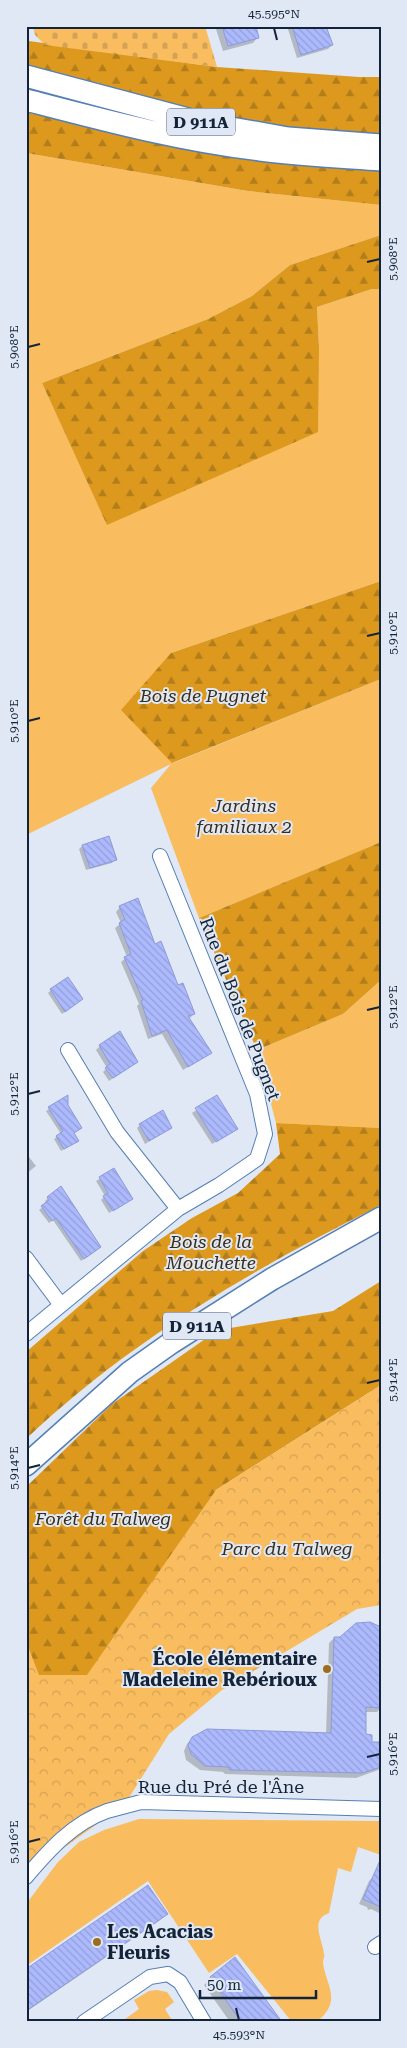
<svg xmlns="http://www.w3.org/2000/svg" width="407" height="2048" font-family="'Roboto Serif',serif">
<defs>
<pattern id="forest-firs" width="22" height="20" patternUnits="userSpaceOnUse" patternTransform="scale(1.25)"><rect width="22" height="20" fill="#dd991e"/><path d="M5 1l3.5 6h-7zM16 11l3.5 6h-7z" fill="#b27d1b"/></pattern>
<pattern id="cemetery-stones" width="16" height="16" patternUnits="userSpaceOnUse" patternTransform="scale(1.25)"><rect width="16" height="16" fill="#f9bc5f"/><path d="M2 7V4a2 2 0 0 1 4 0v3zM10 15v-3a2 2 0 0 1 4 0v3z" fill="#d5a153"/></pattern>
<pattern id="park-crowns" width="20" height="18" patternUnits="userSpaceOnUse" patternTransform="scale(1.25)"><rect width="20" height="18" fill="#f9bc5f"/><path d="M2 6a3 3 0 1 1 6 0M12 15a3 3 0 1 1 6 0" fill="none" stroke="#d5a153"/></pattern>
<pattern id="building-back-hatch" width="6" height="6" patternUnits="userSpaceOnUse" patternTransform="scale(1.25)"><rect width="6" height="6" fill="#acb9fc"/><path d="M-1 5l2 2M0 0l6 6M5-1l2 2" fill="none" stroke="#939fd9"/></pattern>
</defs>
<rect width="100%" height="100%" fill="#dfe8f4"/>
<!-- green -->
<path fill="#f9bc5f" d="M26,153L248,191L381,205V235L290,265L252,296L208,319L42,383L107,524L319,348L317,307L372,289H381V581L171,653L173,763L381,679V842L199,918L151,788L171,764L26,835Z
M381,980V1128L276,1123L257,1050L343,1014Z
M139,1819L381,1821V1855L358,1847L351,1872L338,1868L329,1913C309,1920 323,1940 324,1954C325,1957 323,1959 323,1962C324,1979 338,1995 327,2011C324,2015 320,2020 315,2022C309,2024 298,2022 292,2022L237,1954L209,1973L148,1881L26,1966V1904L58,1862L79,1842L104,1830Z
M157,1990L167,1992L174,2002L165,2009L173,2022H121L139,2009L134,2000L149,1991Z"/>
<!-- forest -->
<path fill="url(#forest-firs)" d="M29,41L217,67L359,77H381V205L248,191L26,153V42Z
M381,235V289H372L317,307L319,348L318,432L107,525L42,383L208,319L252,296L290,265Z
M381,581V679L172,763L121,710L171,653Z
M381,842V980L343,1014L257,1050L199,918Z
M276,1123L381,1128V1205C253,1269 130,1340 26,1439V1352L143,1251L192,1218L238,1193L280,1154Z
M381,1281V1385L216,1490L162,1666L26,1695V1487L112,1404L218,1330L333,1311Z"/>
<!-- cemetery -->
<path fill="url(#cemetery-stones)" d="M33,26H205L217,67L45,45L35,35Z"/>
<!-- park -->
<path fill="url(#park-crowns)" d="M381,1385V1605L357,1609L222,1690L169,1734L125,1804L26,1875V1641L39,1675H87L216,1490Z"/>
<!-- shadow -->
<path fill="#0003" d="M215,26H255L258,37L253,43L223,51Z
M287,26H325L332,45L328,49L297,58Z
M82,846L115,859L112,863L86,870L79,849Z
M120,907L154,946L194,1014L189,1019L210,1053L183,1070L162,1034L148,1039L137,1006L139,1004L121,962L127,957L115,928L121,923L116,912Z
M51,990L82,999L62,1014L48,993Z
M100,1046L137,1062L109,1081L103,1072L107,1068L96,1050Z
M67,1097V1106L81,1128L73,1134L75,1143L61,1151L54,1139L61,1134L46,1111Z
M217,1097L237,1129L212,1144L192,1113Z
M140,1125L171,1128L145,1144L137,1128Z
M26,1153L36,1166L26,1174Z
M114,1170L131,1199L109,1213L101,1200L105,1196L96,1181Z
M48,1198L97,1250L81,1261L53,1220L49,1223L39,1210L47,1204L45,1201Z
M381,1629V1708L377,1712H365V1736L371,1743H381V1769L356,1778L225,1774L223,1772L200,1770L186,1760L184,1751L187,1744L192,1738L326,1734L329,1643L334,1638L341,1639Z
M381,1874V1914L371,1909L368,1910L367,1907L359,1904L369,1881L374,1876Z
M166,1914L159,1921L26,2012V1971Z
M211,1978L280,2022H230L204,1985Z"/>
<!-- building -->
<path fill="url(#building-back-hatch)" stroke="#8e9ada" d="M222,26H256L259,38L228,46Z
M292,26H326L333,45L301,55Z
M109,836L117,860L90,868L82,845Z
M138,898L155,944L161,941L178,985L183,983L195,1014L188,1016L212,1053L188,1067L167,1030L152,1036L141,1001L143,1000L124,957L131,954L119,923L125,919L119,906Z
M68,977L83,999L65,1012L50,989Z
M120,1031L138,1062L113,1078L105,1068L110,1064L99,1045Z
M68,1095V1105L82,1128L74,1133L79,1141L64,1149L56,1136L63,1131L48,1107Z
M217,1095L238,1129L216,1142L195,1108Z
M163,1110L172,1128L149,1141L139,1124Z
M114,1168L133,1199L113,1211L103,1196L108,1193L99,1177Z
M61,1186L101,1247L84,1259L56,1218L52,1221L41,1206L49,1200L47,1197Z
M370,1622L381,1627V1708L366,1707V1734L372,1735V1742H381V1767L362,1773L230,1770L228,1767L205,1766L191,1754L188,1745L192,1737L207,1729L331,1733L334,1637H340L356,1623Z
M381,1858V1907L363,1899Z
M148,1885L168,1914L26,2011V1969Z
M235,1957L282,2022H241L210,1977Z"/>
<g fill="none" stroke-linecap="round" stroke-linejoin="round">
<!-- minor casing -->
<g stroke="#557fb5" stroke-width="16">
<path id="minor" d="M68,1050L117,1132L178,1209
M26,1258L61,1305
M26,1334L178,1209L219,1185L257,1159L265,1134L257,1094L160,856
M26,1877C49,1850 73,1823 107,1811C118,1808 130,1805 141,1802L381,1809
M375,1947L381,1943
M84,2022L150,1977L168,1974L180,1982L204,2022"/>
</g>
<!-- primary casing -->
<g stroke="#557fb5" stroke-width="24">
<path id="primary" d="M26,76L203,123L288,138L381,145
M26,100C103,120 181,141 260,150C300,155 340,157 381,160
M26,1465L130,1372L171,1343L272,1279L381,1218"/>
</g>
<!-- minor -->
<use href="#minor" stroke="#fff" stroke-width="14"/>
<!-- primary -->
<use href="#primary" stroke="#fff" stroke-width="21"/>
</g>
<!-- ticks -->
<path fill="none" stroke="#13243a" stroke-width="2" d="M274,28L277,40M367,262L380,259M28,347L40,344M367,636L380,633M28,721L40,718M367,1010L380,1007M28,1094L40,1091M367,1383L380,1380M28,1468L40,1465M367,1757L380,1754M28,1842L40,1839M236,2008L239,2020"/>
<!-- markers -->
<g fill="#9c6d1f" stroke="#dfe8f4" stroke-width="2">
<circle cx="327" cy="1669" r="5"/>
<circle cx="97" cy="1942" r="5"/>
</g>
<g text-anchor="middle" stroke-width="4" stroke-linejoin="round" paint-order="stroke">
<!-- shield labels -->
<g fill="#dfe8f4" stroke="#505f72" stroke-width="1">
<rect x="167" y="108.5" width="68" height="27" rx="4"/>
<rect x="163" y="1312.5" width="68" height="27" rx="4"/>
</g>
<g font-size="16" font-weight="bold" fill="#13243a">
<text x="201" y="128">D 911A</text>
<text x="197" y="1332">D 911A</text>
</g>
<!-- park labels -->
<g font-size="18" font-style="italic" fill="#3a2d1a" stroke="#dfe8f4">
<text x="203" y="702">Bois de Pugnet</text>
<text x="244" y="812">Jardins<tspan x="244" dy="21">familiaux 2</tspan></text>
<text x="211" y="1248">Bois de la<tspan x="211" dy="21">Mouchette</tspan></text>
<text x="103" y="1525">Forêt du Talweg</text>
<text x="287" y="1555">Parc du Talweg</text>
</g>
<!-- street labels -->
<g font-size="18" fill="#13243a" stroke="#dfe8f4">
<text transform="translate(240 1009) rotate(69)" y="6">Rue du Bois de Pugnet</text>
<text x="221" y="1793">Rue du Pré de l'Âne</text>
</g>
<!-- poi labels -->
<g font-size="18" font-weight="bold" fill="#13243a" stroke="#dfe8f4" text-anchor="end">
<text x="317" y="1665">École élémentaire<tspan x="317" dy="21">Madeleine Rebérioux</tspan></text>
<text x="107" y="1938" text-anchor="start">Les Acacias<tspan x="107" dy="21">Fleuris</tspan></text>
</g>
</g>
<!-- border -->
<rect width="407" height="2048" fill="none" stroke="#dfe8f4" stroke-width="55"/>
<!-- scale -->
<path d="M200 1990v8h116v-8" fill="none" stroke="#13243a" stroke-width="2.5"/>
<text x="207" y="1990" font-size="15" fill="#13243a" stroke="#dfe8f4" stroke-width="4" paint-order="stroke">50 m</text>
<rect x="28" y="28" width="352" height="1992" fill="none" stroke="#13243a" stroke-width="2"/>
<g font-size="12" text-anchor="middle" fill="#13243a">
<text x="274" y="18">45.595°N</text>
<text transform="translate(393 259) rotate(-90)" y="4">5.908°E</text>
<text transform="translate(14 347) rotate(-90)" y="4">5.908°E</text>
<text transform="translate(393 633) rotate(-90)" y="4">5.910°E</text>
<text transform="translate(14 721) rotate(-90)" y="4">5.910°E</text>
<text transform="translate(393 1007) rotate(-90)" y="4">5.912°E</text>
<text transform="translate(14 1094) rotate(-90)" y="4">5.912°E</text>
<text transform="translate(393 1380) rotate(-90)" y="4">5.914°E</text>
<text transform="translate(14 1468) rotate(-90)" y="4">5.914°E</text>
<text transform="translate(393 1754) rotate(-90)" y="4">5.916°E</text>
<text transform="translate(14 1842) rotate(-90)" y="4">5.916°E</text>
<text x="239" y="2039">45.593°N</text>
</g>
</svg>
